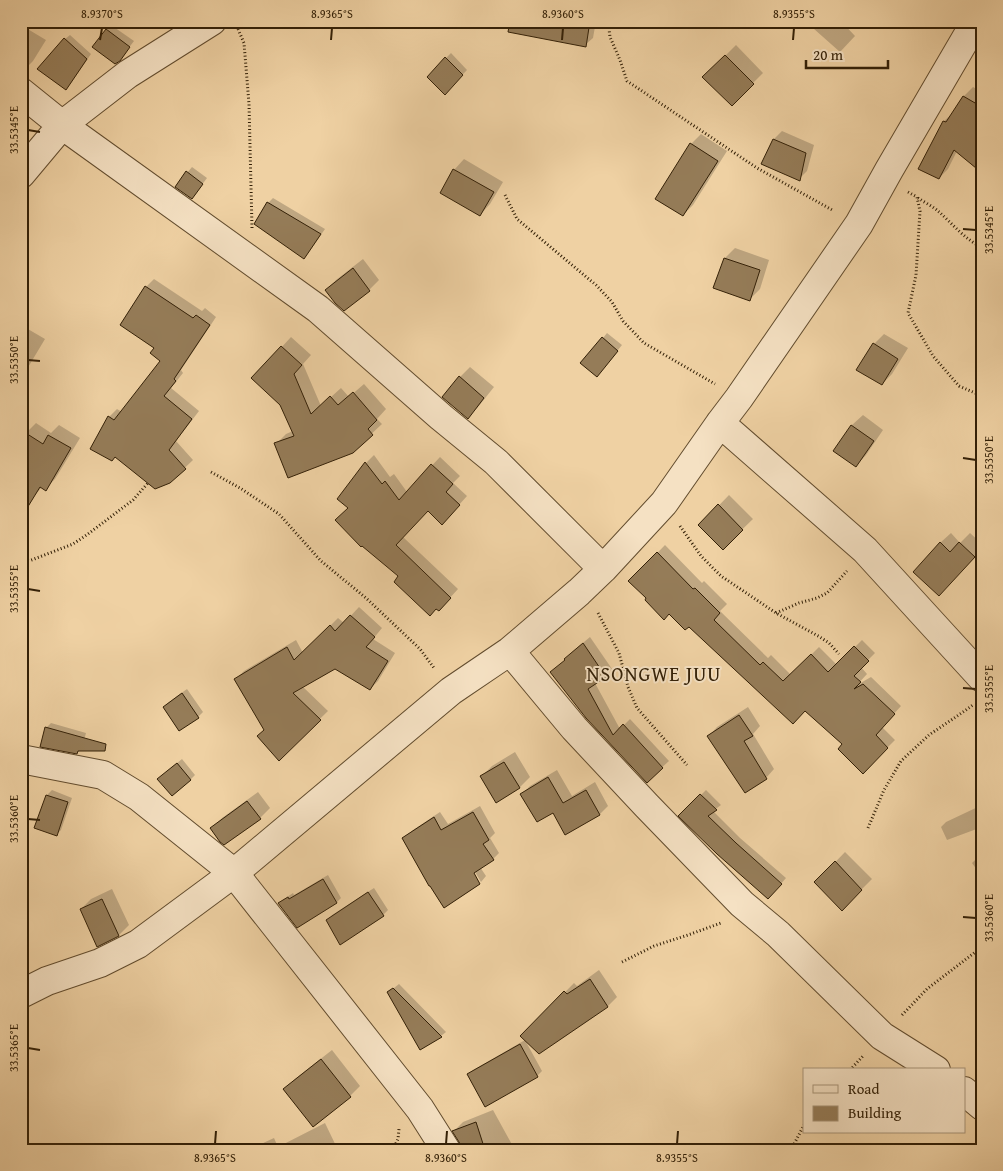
<svg xmlns="http://www.w3.org/2000/svg" width="1003" height="1171" font-family="'Gentium Book Plus',serif">
<rect width="100%" height="100%" fill="#efd1a3"/>
<filter id="stains"><feTurbulence type="fractalNoise" baseFrequency=".004" numOctaves="4"/><feColorMatrix values="0 0 0 0 .2 0 0 0 0 .09 0 0 0 0 .02 0 0 0 .5 -.17"/></filter>
<radialGradient id="worn" r=".72"><stop offset=".6" stop-color="#630" stop-opacity="0"/><stop offset="1" stop-color="#630" stop-opacity=".3"/></radialGradient>
<!-- shadow -->
<path fill="#0003" d="M528,21H596L593,38L585,45Z
M805,21H841L855,36L840,52Z
M21,25L46,40L33,61L23,71L21,70Z
M111,25L134,41L124,54L94,47Z
M70,35L91,54L71,83L66,88L65,39Z
M736,45L763,73L732,104L704,77Z
M451,53L467,70L445,93L446,58Z
M973,87L982,92V148L957,151L948,169L939,178L944,121L954,112L964,96Z
M782,131L814,145L807,171L799,179L763,164L774,139Z
M701,134L727,151L693,205L683,215L691,144Z
M464,159L503,182L490,204L480,215L441,192L454,170Z
M192,167L207,178L192,198L176,186Z
M273,198L325,229L309,252L268,203Z
M735,248L769,260L760,289L750,299L725,258Z
M363,259L379,280L369,290H326L336,280Z
M154,279L202,311L205,308L216,317L181,370L183,373L171,388L199,411L176,441L193,460L170,482L109,417L117,409L122,412L161,361L156,348L121,324L146,287Z
M21,325L45,339L21,379Z
M607,333L622,345L602,370L603,338Z
M884,334L908,348L892,374L882,384L874,344Z
M291,337L311,355L303,364L321,406L341,388L349,397L364,384L386,409L377,419L382,424L352,452L276,444L286,434L293,431L281,404L253,378Z
M470,367L494,387L478,407L468,417L460,377Z
M863,415L883,430L866,455L856,466L835,451L852,425Z
M36,423L51,433L59,425L80,438L55,479L45,489L42,487L35,495L26,433Z
M374,455L390,477L394,474L407,492L440,457L460,476L453,483L467,496L450,515L428,510L403,537L458,589L447,601L400,576L350,507L339,499L366,463Z
M729,495L753,519L723,548L700,525Z
M951,533L960,543L970,533L982,544V549L949,584L940,543Z
M665,545L702,583L704,581L727,604L720,611L768,658L771,655L791,675L819,647L837,665L862,640L875,653L861,667L867,674L857,685L871,677L901,706L882,727L895,740L863,772L844,744L805,709L689,625L648,598L630,581Z
M359,607L382,628L373,639L395,653L378,681L370,689L335,667L302,686L328,711L279,759L265,730L236,679L244,671L296,640L303,653L338,618L344,623Z
M590,637L612,669L605,676L595,683L620,729L630,719L669,761L647,781L552,672L566,660L565,659L572,652Z
M187,689L203,712L198,717L180,729L164,707L169,702Z
M748,707L760,726L753,734L774,769L766,778L709,736L717,727Z
M51,723L86,733L82,748L77,753L46,728Z
M515,752L530,777L520,787L497,802L481,777L492,766Z
M182,759L195,775L190,780L164,774Z
M557,770L572,796L595,782L608,806L600,814L553,812L522,794L530,786Z
M52,790L72,798L61,830L56,835L36,827L47,795Z
M706,790L721,805L713,811L740,838L786,878L773,893L680,816Z
M258,792L270,808L260,818L212,828L222,818Z
M982,805V827L947,840L941,827L946,822Z
M480,806L495,833L490,838L499,853L493,859L480,867L486,876L481,882L472,867L406,836L413,830L440,812L448,824Z
M845,852L872,879L842,909L816,882Z
M982,853V877L972,863Z
M328,875L341,898L337,902L279,903L284,899L293,893L294,895Z
M374,888L388,910L383,915L328,920L332,915Z
M112,889L129,925L119,935L98,945L81,909L91,899Z
M599,970L617,997L608,1006L539,1052L522,1036L574,983L577,986Z
M399,984L446,1032L441,1036L389,992Z
M525,1040L542,1071L537,1076L486,1105L468,1074L473,1070Z
M332,1050L360,1086L350,1096L285,1089L295,1079Z
M493,1110L515,1150H463L454,1131L463,1122Z
M325,1123L338,1150H248L274,1138L278,1147Z"/>
<!-- building -->
<path fill="#957c58" stroke="#332007" d="M510,21H590L586,47L508,32Z
M106,29L130,47L120,61L115,64L92,47Z
M64,38L87,59L66,90L37,69Z
M725,55L754,84L732,106L702,77Z
M445,57L463,75L445,95L427,77Z
M963,96L982,107V173L954,150L939,179L918,169L943,121L946,122Z
M773,139L806,153L800,181L761,164Z
M690,143L718,161L683,216L655,199Z
M453,169L494,192L480,216L440,193Z
M186,171L203,184L192,199L175,187Z
M267,202L321,234L304,259L254,224Z
M724,258L760,270L750,301L713,288Z
M353,268L370,291L344,311L335,303L325,290Z
M145,286L193,318L196,315L210,325L174,379L176,381L164,396L192,419L169,450L186,469L170,483L155,489L115,457L112,461L90,449L108,416L114,420L160,361L150,353L154,348L120,325Z
M602,337L618,351L597,377L580,363Z
M873,343L898,359L882,385L856,370Z
M281,346L302,365L294,374L311,414L330,396L338,405L353,392L377,420L368,429L373,435L353,453L288,478L274,443L294,436L280,405L251,378Z
M459,376L484,398L468,419L442,397Z
M851,425L874,441L856,467L833,451Z
M21,430L43,444L48,435L71,448L46,491L40,487L21,518Z
M365,462L382,484L385,481L399,500L431,464L453,484L446,492L460,505L442,525L428,511L396,545L451,598L439,611L436,609L430,616L394,582L398,576L362,546L361,547L335,520L348,508L337,499Z
M718,504L743,530L723,550L698,525Z
M940,542L950,552L959,542L975,557L939,596L913,572Z
M657,552L693,589L695,588L720,613L714,620L760,665L763,662L783,681L811,654L828,672L854,646L869,661L854,676L861,682L854,689L863,684L895,714L876,735L888,748L863,774L838,749L842,744L805,711L793,724L689,627L685,630L669,614L664,620L645,600L646,598L628,581Z
M350,615L375,637L366,647L388,661L370,690L335,669L293,693L321,720L279,761L257,736L264,730L234,679L287,647L294,660L330,625L335,631Z
M583,643L606,677L588,689L613,735L623,724L663,768L647,783L586,718L550,672L565,660L564,659Z
M182,693L199,718L179,731L163,707Z
M739,715L753,736L744,741L767,779L745,793L707,736Z
M45,727L106,744L105,751H78L77,754L40,747Z
M504,762L520,788L496,803L480,776Z
M177,763L191,780L172,796L157,779Z
M548,777L563,803L586,790L600,815L565,835L553,813L537,822L520,794Z
M700,794L717,810L708,816L736,843L782,884L768,899L717,854L678,816Z
M46,795L68,802L57,836L34,828Z
M247,801L261,819L224,845L220,842L210,828Z
M473,812L489,840L483,844L494,860L474,873L480,884L444,908L430,886H429L402,838L434,817L441,830Z
M835,861L862,890L842,911L814,882Z
M323,879L337,903L297,928L278,903L288,897L289,899Z
M368,892L384,916L340,945L326,920Z
M102,899L119,936L97,947L80,909Z
M590,979L608,1007L539,1054L520,1036L564,991L567,994Z
M393,988L442,1037L420,1050L387,992Z
M520,1044L538,1077L485,1107L467,1074Z
M321,1059L351,1097L313,1127L283,1089Z
M476,1122L485,1150H462L459,1142L452,1131Z"/>
<g fill="none" stroke-linecap="round" stroke-linejoin="round">
<!-- minor casing -->
<g stroke="#624c2e" stroke-width="30">
<path id="minor" d="M21,92L62,125L318,309L441,417L496,462L603,569
M21,174L62,125L128,74L212,21
M720,423L865,550L982,678
M510,651L574,728L647,806L742,904L778,934L882,1036L936,1070
M21,759L103,775L139,797L234,873L420,1109L446,1150
M21,994L47,981L100,963L138,944L234,873L451,691L510,651L579,592L603,569L664,503L720,423L739,398L859,224L889,170L976,21
M964,1091L982,1106"/>
</g>
<!-- path -->
<path stroke="#332007" stroke-width="3" stroke-dasharray="1 2.5" stroke-linecap="butt" d="M608,21L610,37L620,60L627,81L757,168L834,211
M238,29L244,43L249,104L252,228
M908,192L917,197L920,211L916,275L908,313L933,356L959,386L982,396
M505,195L517,219L596,285L612,302L623,321L644,343L715,384
M918,198C924,202 932,206 938,211C951,222 966,241 982,247
M211,472L240,488L279,514L321,561L366,598L420,649L434,668
M680,526L701,556L721,576L776,613L820,637L829,643L839,654
M21,560L29,561L73,544L88,534L133,500L148,483
M598,613L619,653L628,687L637,708L687,765
M776,613L799,603L817,598L827,593L847,571
M868,828L884,790L901,761L929,735L966,710L974,704
M622,962L654,946L688,935L721,923
M902,1015L927,989L982,947
M850,1070L863,1056
M393,1150L398,1139L399,1129
M791,1150L804,1125"/>
<!-- minor -->
<use href="#minor" stroke="#f5e1c3" stroke-width="28"/>
</g>
<!-- ticks -->
<path fill="none" stroke="#332007" stroke-width="2" d="M100,40L102,28M331,40L332,28M562,40L563,28M793,40L794,28M28,130L40,132M963,229L976,230M28,360L40,361M963,458L976,460M28,589L40,591M963,688L976,689M28,819L40,820M963,917L976,918M28,1048L40,1050M215,1144L216,1131M446,1144L447,1131M677,1144L678,1131"/>
<g text-anchor="middle" stroke-width="4" stroke-linejoin="round" paint-order="stroke">
<!-- quarter labels -->
<g font-size="20" letter-spacing="1" fill="#332007" stroke="#f5e1c3">
<text x="654" y="681">NSONGWE JUU</text>
</g>
</g>
<!-- margin -->
<rect width="1003" height="1171" fill="none" stroke="#efd1a3" stroke-width="55"/>
<!-- legend -->
<rect x="803" y="1068" width="162" height="65" fill="#f5e1c3" stroke="#a79478"/>
<rect x="813" y="1085" width="25" height="8" fill="#f5e1c3" stroke="#a79478"/>
<text x="848" y="1094" font-size="15" fill="#332007">Road</text>
<rect x="813" y="1106" width="25" height="15" fill="#957c58" stroke="#a79478"/>
<text x="848" y="1118" font-size="15" fill="#332007">Building</text>
<!-- scale -->
<path d="M806 60v8h82v-8" fill="none" stroke="#332007" stroke-width="2.5"/>
<text x="813" y="60" font-size="15" fill="#332007" stroke="#f5e1c3" stroke-width="4" paint-order="stroke">20 m</text>
<rect x="28" y="28" width="948" height="1116" fill="none" stroke="#332007" stroke-width="2"/>
<g font-size="12" text-anchor="middle" fill="#332007">
<text x="102" y="18">8.9370°S</text>
<text x="332" y="18">8.9365°S</text>
<text x="563" y="18">8.9360°S</text>
<text x="794" y="18">8.9355°S</text>
<text transform="translate(14 130) rotate(-90)" y="4">33.5345°E</text>
<text transform="translate(989 230) rotate(-90)" y="4">33.5345°E</text>
<text transform="translate(14 360) rotate(-90)" y="4">33.5350°E</text>
<text transform="translate(989 460) rotate(-90)" y="4">33.5350°E</text>
<text transform="translate(14 589) rotate(-90)" y="4">33.5355°E</text>
<text transform="translate(989 689) rotate(-90)" y="4">33.5355°E</text>
<text transform="translate(14 819) rotate(-90)" y="4">33.5360°E</text>
<text transform="translate(989 918) rotate(-90)" y="4">33.5360°E</text>
<text transform="translate(14 1048) rotate(-90)" y="4">33.5365°E</text>
<text x="215" y="1162">8.9365°S</text>
<text x="446" y="1162">8.9360°S</text>
<text x="677" y="1162">8.9355°S</text>
</g>
<rect width="100%" height="100%" filter="url(#stains)"/>
<rect width="100%" height="100%" fill="url(#worn)"/>
</svg>
